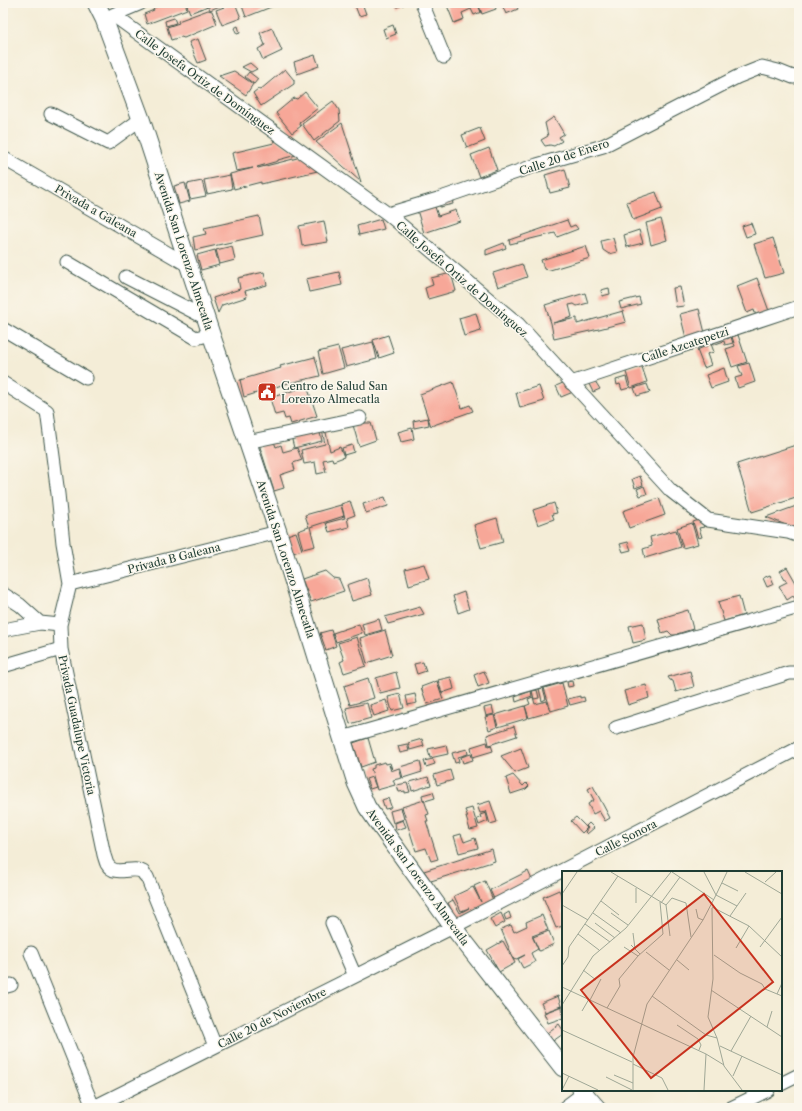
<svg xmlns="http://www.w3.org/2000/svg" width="802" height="1111" font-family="'Libre Caslon Text',serif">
<rect width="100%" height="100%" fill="#fbf7ec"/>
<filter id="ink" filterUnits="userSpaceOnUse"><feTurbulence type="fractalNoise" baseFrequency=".025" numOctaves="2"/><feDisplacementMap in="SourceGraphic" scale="8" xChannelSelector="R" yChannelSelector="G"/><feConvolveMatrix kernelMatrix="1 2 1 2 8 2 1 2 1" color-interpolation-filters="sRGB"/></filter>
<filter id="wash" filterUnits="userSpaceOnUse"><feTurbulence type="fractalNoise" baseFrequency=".012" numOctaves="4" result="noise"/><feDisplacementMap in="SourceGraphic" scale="16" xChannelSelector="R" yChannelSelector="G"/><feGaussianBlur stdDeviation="0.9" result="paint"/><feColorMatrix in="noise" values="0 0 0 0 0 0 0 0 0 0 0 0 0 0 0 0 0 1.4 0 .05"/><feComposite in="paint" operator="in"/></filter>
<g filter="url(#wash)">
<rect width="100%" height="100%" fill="#f4edd7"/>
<g id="blocks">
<!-- building -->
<path fill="#f7a798" d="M167,3H185L187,9L147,24L144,14L154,10L153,8Z
M186,3H206L208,6L190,13Z
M207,3H227L210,10Z
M235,3L241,18L222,25L216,10Z
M241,3H281L246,17Z
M354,3H362L366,14L359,16Z
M396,3H405L406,4L397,7Z
M446,3H477L481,12L474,15L471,9L462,13L464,19L454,23Z
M489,3H494L496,9L482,14L479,6Z
M501,3H515L518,9L506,14Z
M208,10L212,11L217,24L184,38L181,37L171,40L167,27L179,23L178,21Z
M174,18L176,23L166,26L165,21Z
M393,25L396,34L386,38L383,29Z
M238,26L240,33L237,34L234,28Z
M272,28L282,51L263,60L258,49L265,45L260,33Z
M198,39L206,60L198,63L189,42Z
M315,55L319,66L297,74L294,62Z
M250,63L257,69L251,72L242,67Z
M285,69L294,80V84L261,106L253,93L258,89L260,90Z
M234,71L253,84L246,95L219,76Z
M249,72L258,79L254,84L245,77Z
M305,92L318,108L299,123L301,126L292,133L276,113L294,98L297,99Z
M333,101L339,110L340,121L314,141L302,124Z
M554,117L564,134L559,137L562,141L554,146L550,145L545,146L541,140L548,136L545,123Z
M342,123L361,182L316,142Z
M480,128L485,141L467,148L462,135Z
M273,138L300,154L278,160V161L257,167L258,168L305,156L322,170L261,184V182L234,189L230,174L253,168L236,171L232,153L274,143Z
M489,148L497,170L479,177L471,155Z
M565,169L570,188L550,193L545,175Z
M230,175L232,189L207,194L204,180Z
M202,181L206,196L190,199L187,184Z
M185,183L190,201L179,204L174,186Z
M656,192L662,209L633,220L627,202Z
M451,196L453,204L440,207L438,199Z
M434,204L438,216L456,210L460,221L424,233L417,210Z
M259,216L263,235L195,250L193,237L206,234L204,228Z
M381,219L384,229L359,235L357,226Z
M661,219L667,240L651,245L646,223Z
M567,220L570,227L575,225L578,229L557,237L555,233L510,244L509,240Z
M324,221L328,242L302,246L299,226Z
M751,223L755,234L746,237L742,226Z
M639,230L643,243L627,247L624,235Z
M613,238L617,252L609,254L603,250L601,241Z
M773,238L784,273L765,278L754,244Z
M504,243L506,248L486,255V250Z
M232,246L235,260L220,264L216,250Z
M586,246L590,258L550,270L544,269L541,260Z
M215,250L219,265L201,270L197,255Z
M522,264L527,277L498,287L493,273Z
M264,272L267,285L245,291L247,297L222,305L218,313L213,298L240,289L238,278Z
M339,272L342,285L309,292L306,279Z
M451,273L456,291L428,299L425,288L433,285L431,278Z
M757,278L769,311L756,316L754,310L747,313L737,286Z
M680,287L684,306L676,307L673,288Z
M609,288L610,294L602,296L601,290Z
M585,293L588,303L577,306L574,304L569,305L572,317L553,323L577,318V324L623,311L626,322L599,329L554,339L551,323L545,305Z
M639,297L641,304L621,309L619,302Z
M699,309L705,333L686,338L680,314Z
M476,313L481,331L464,336L459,318Z
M388,335L394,353L379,358L373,340Z
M738,335L747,362L732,367L726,349L735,346L732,337Z
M726,336L727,339L731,337L733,343L725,345L724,341L713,345L711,341Z
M373,342L377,359L346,367L341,350Z
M711,344L714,352L707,354L711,365L704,368L697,350Z
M338,347L344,368L323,374L318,352Z
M315,357L320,376L285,384L244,397L240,380L281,368L280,366Z
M749,363L755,382L738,388L735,378L742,376L738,366Z
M641,364L647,382L631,388L625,369Z
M724,368L728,382L711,388L706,375Z
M626,377L629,388L622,390L620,384L617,385L616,380Z
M595,381L600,389L593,392L589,384Z
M453,382L462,408L470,405L473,411L431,426L428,418L429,425L414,428L413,421L428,418L420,394Z
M565,382L573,392L561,397L556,386Z
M647,384L650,392L637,396L634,388Z
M307,386L317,416L291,424L289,418L285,419L283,413L275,415L270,398Z
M539,386L544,401L520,408L516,393Z
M362,423H371L376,440L359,446L353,425Z
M325,428L330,451L340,447L344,457L333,461L332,458L323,460L326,472L317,474L315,462L304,464L301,450L325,444L322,430Z
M412,428L414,439L401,442L398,432Z
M319,429L322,441L294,448L291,436Z
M273,439L276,447L281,445L283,452L297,448L302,460L293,463L295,470L280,475L284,488L274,491L259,444Z
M799,444V497L752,512L737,464Z
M352,445L354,452L344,455L342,448Z
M640,476L643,485L635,488L632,479Z
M644,486L647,494L640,496L637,489Z
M385,497L388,506L366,513L363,504Z
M659,498L665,515L629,528L623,511Z
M350,501L355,515L347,518L349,527L329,532L326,523L345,518L341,504Z
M554,503L557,513L552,514L554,519L538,525L533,510Z
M341,505L344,516L310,527L315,546L303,549L298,531L309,527L305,515Z
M799,505V528L796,529L766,517Z
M497,518L503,542L481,548L474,525Z
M702,519L704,527L699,528L702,537L698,538L693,522Z
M692,523L698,544L683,548L677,528Z
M676,530L681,547L645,558L643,549L652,546L650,537Z
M296,532L302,550L293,553L287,535Z
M628,542L631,550L623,552L620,544Z
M424,564L429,579L409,585L405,569Z
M787,567L799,588V605L793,596L787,600L779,586L787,582L780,571Z
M325,571L333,578L339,579L344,591L311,602L302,579Z
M770,575L774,584L767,587L763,578Z
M367,578L372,595L352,601L347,585Z
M464,592L469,609L458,613L453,596Z
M739,596L744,615L724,621L718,602Z
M420,607L424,614L388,624L385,617Z
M688,610L693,629L677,634V635H672L668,631L662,633L658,619Z
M379,619L382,630L365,635L362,624Z
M643,623L646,640L633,643L629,626Z
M359,624L362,633L336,642L333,633Z
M331,630L336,646L326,650L320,633Z
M385,630L392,655L367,663L360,638Z
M357,637L366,666L344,673L340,662L344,660L338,643Z
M423,662L426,671L417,674L414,664Z
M484,671L489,683L478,687L474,675Z
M690,671L694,687L676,692L673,681L670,680L668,677Z
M396,672L400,688L380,693L376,678Z
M451,677L454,689L442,693L438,680Z
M368,678L374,698L350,705L344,686Z
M437,681L443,699L427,704L421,687Z
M572,681L573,686L568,687L567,682Z
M562,683L568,706L551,711L544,688Z
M646,685L649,698L628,705L624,691Z
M543,688L546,699L542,701L539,689Z
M537,690L539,698L534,699L532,691Z
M531,691L532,696L516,702L515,697Z
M400,694L404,708L392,711L388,697Z
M415,694L417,703L408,705L406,696Z
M580,696V698L584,697L585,701L570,705L568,699Z
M533,697L535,704L547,701L550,712L529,718L525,706L530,704L528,699Z
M386,700L389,711L374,716L370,705Z
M367,703L371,718L350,724L346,708Z
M492,706L494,714L486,716L484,708Z
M525,706L528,718L498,727L495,715Z
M494,715L497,727L489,730L485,717Z
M514,726L517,736L489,745L487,735Z
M368,738L375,762L361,767L353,743Z
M422,739L424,746L410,750L408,743Z
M487,742L488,746L491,745L493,751L473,757L471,747Z
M407,744L409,751L400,753L398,746Z
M446,745L448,754L430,758L428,749Z
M521,748L528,768L515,773L501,756Z
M467,749L468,754L458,757L459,762L455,763L452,753Z
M471,754L473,760L463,763L461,757Z
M433,759L435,764L426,767L424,761Z
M420,761L422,770H421L422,772L403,778L400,767Z
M385,762L386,764L390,763L392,769L389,765L391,771L399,768L402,778L393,780L395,785L377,790L371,769L374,768V765Z
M450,770L453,780L437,785L434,775Z
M513,775L523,786L526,783L529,786L526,789L511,794L506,778Z
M372,777L376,787L370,789L366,779Z
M428,777L431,785L412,791L410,782Z
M407,783L410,792L405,793V791L399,792L397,785Z
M593,786L610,818L605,821L599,811L593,814L588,804L594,800L588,789Z
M433,792L435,798L425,801L424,799L423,800L422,795Z
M388,798L391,806L390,808L385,809L382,800Z
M424,800L429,814L426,815L428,821H426L438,859L431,861L426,848L416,851L402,807Z
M490,801L497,822L490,824L486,810V812L480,813L477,805Z
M401,808L404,819L393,823L390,811Z
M472,808L478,828L470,830L466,817H468L465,810Z
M486,813L488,821L479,825L477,819L481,818L480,815Z
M576,817L587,828L582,833L571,821Z
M403,820L406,827L396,830L395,823Z
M589,823L594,828L587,834L585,832L588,828L586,826Z
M461,834L464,842L475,838L478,848L459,853L454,836Z
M492,849L495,861L431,881L424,871Z
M528,871L533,882L495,901L490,890Z
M485,881L493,900L458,923L448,903L453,900L460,913L469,908L461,911L454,896L473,887L481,902L474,886Z
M559,890L563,899V926L556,928L543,897Z
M509,912L511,918L506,920L504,915Z
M501,913L505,922L495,928L490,919Z
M542,915L548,930L532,936L538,949L531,953L535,962L523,968L518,959L525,955L514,960L501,929L511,925L514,932L527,926L526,922Z
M549,931L554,944L539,951L533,937Z
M503,941L515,963L499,972L487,950Z
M558,996L561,1006L545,1012L541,1003Z
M562,1006L563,1018L548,1023L544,1013Z
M559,1024L563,1030V1034L553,1041L547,1033Z"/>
</g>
</g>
<g filter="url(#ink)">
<use href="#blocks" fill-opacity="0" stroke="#3f574c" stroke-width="1"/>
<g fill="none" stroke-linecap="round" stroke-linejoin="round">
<!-- minor casing -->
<g stroke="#3f574c" stroke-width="15">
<path id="minor" d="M422,3L444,57
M113,15L388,214L518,324L671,491L708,520L788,532L799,536
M108,17L141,3
M51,114L108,143L141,119
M3,158L188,265
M388,214L438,199L537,165L603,146L737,77L762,67L778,71L793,77L799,76
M67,262L196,338L211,334
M126,277L206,318
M3,329L86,378
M3,383L47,411L58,494L63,543L70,584L60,625L61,649L104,855C105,858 106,862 107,864C115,878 132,865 143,872C143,873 146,877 147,877L215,1046
M571,383L799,307
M247,442L360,418
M70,584L278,532
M3,594L20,605L40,623
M3,630L40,623L60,625
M3,666L61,649
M616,728L789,673H799
M342,738L799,607
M332,923L355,976
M31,953L93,1107
M3,987L11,985
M781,1084L799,1075
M92,1108L453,927L799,748
M564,1108L584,1093
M731,1108L768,1090"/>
</g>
<!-- major casing -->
<g stroke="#3f574c" stroke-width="19">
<path id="major" d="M96,3L104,19L141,119L211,334L278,532L356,783L367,807L376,820L453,927L563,1068
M581,1090L597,1108"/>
</g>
<!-- minor -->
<use href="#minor" stroke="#fff" stroke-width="13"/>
<!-- major -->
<use href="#major" stroke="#fff" stroke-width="17"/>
</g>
</g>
<!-- icons -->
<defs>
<g id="civic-square" transform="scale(1)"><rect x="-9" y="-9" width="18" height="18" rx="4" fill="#c8321e" stroke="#fbf7ec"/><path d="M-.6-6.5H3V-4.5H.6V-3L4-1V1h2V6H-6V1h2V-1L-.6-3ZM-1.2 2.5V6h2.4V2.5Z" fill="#fff"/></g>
</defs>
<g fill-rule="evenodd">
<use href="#civic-square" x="267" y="392"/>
</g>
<g text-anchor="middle" stroke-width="3" stroke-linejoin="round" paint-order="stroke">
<!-- street labels -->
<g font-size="11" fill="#1f3d34" stroke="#fbf7ec">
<text transform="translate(205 82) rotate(36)" y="4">Calle Josefa Ortiz de Domínguez</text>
<text transform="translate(564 157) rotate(-18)" y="4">Calle 20 de Enero</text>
<text transform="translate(96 211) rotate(30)" y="4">Privada a Galeana</text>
<text transform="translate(184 251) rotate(72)" y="4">Avenida San Lorenzo Almecatla</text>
<text transform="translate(462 279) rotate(41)" y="4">Calle Josefa Ortiz de Domínguez</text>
<text transform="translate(685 345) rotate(-18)" y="4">Calle Azcatepetzi</text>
<text transform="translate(174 558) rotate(-14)" y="4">Privada B Galeana</text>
<text transform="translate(286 559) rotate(72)" y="4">Avenida San Lorenzo Almecatla</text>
<text transform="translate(77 725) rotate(78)" y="4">Privada Guadalupe Victoria</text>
<text transform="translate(626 838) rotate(-27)" y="4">Calle Sonora</text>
<text transform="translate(418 877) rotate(54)" y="4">Avenida San Lorenzo Almecatla</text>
<text transform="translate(272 1018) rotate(-27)" y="4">Calle 20 de Noviembre</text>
</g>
<!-- poi labels -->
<g font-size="11" fill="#1f3d34" stroke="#fbf7ec" text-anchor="start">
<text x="281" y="390">Centro de Salud San<tspan x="281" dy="13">Lorenzo Almecatla</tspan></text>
</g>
</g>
<!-- overview -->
<g transform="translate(562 871)">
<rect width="220" height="220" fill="#f4edd7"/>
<path fill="none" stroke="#9fa796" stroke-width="1" d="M49,1L104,34M110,1L152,29M165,1L154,24L175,35M183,1L220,23M203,11L214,1M160,12L176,20M0,23L15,1M39,30L57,44M74,32V17M99,32L118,6M0,34L26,49M104,34L110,27L124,32L129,66M104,34L108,65M150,36L187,55L220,86M150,37L151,108L146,146L155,167L162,195L180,219M134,38L136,47L141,49M31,42L59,62M49,42L66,54M168,45L184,22M33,52L53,67M23,53L48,71M71,62L73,78M16,63L37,79M69,74L78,83M62,76L76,85M198,76L220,46M174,77L187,55M84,81L107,99M152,84L178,102L200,113L203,118L220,125M115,89L127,99M0,95L6,86L7,76L56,5M21,99L34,109M0,116L144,183L162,194M149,119L220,166M215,123L220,112M90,125L144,164L155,167M28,129L39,108M0,134L31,85L64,57L109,1M45,137L58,115L57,108L76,85L101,63L98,31M20,140L27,128M115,154L136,168L139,174L137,179M205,156L210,140M0,159L70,191M158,175L220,204M169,180L189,145M71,193L100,207L106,219M0,202L36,219M52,204L71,212M171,205L180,185M44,206L70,219M0,219L7,205M71,219V186L85,133L141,49L154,24L142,1M142,219L144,183"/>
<path fill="#c8321e" fill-opacity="0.15" stroke="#c8321e" stroke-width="2" d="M142,23L211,111L89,207L19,119Z"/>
<rect width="220" height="220" fill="none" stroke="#1f3d34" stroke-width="2"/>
</g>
<!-- margin -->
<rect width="802" height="1111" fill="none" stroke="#fbf7ec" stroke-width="16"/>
</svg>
